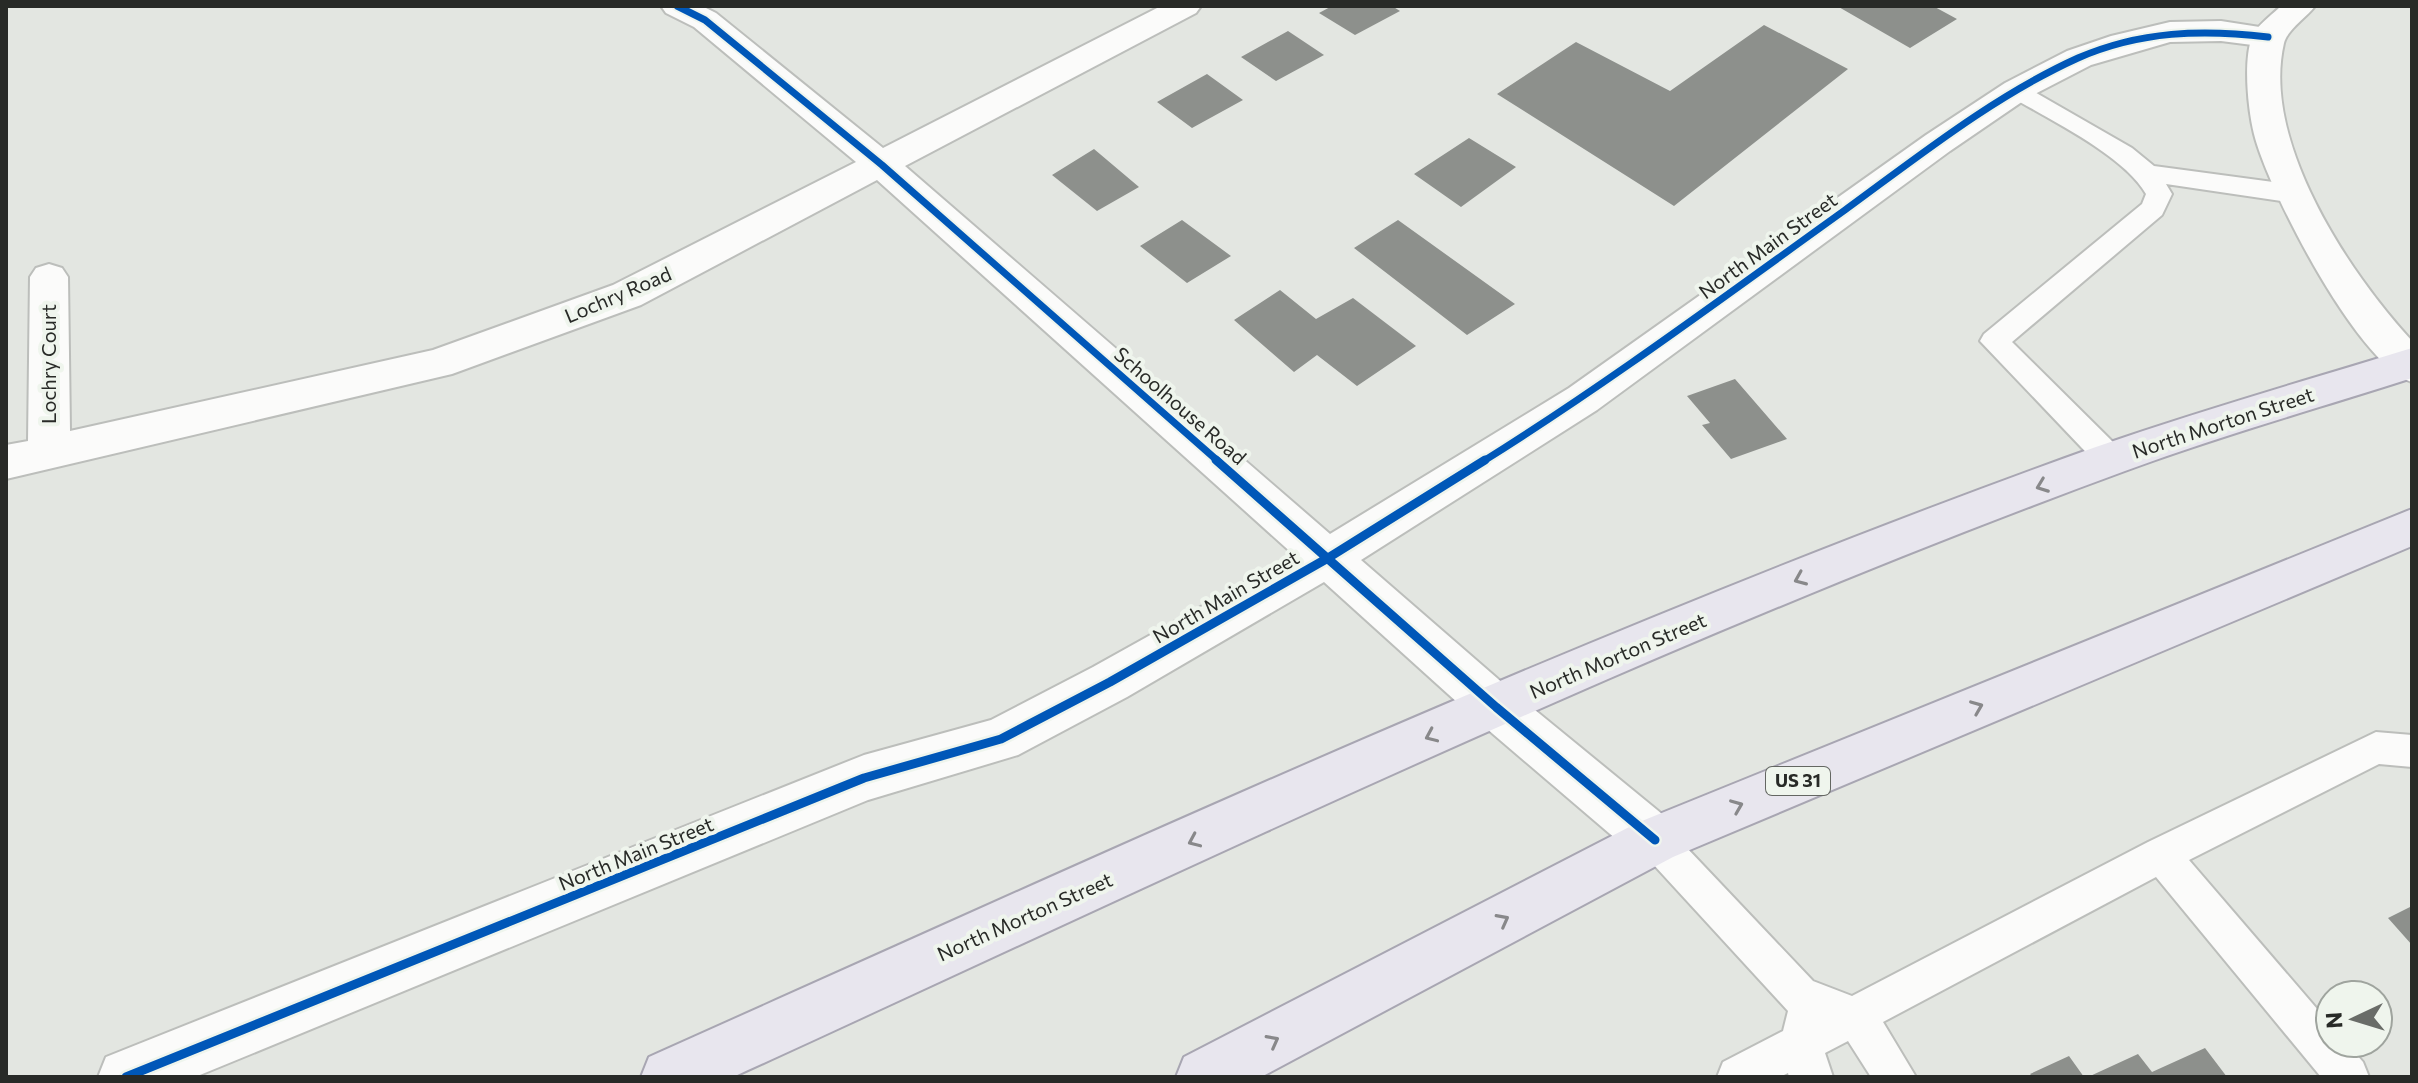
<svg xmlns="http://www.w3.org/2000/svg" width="2418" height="1083" font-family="Commissioner,sans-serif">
<rect width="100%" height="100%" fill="#e3e6e1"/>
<!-- building -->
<path fill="#8d908c" d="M1332,6H1392L1400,11L1355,35L1319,13Z
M1837,6H1933L1957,19L1910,48Z
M1764,25L1848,69L1674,206L1497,94L1576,42L1670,91Z
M1288,31L1324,55L1276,81L1241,57Z
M1207,74L1243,100L1192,128L1157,102Z
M1469,138L1516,167L1461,207L1414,174Z
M1094,149L1139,187L1097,211L1052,175Z
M1182,220L1231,256L1187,283L1140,246Z
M1398,220L1515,304L1467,335L1354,248Z
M1280,290L1316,319L1353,298L1416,346L1357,386L1317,355L1294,372L1234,320Z
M1735,379L1787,439L1731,459L1702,425L1710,423L1687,396Z
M2412,906V945L2388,918Z
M2205,1048L2227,1077H2088L2138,1054L2152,1072Z
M2069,1056L2084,1077H2033L2030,1074Z"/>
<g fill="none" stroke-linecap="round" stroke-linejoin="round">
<!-- service casing -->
<g stroke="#bcbebb" stroke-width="4">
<path id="service" d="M2017,82L2132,148L2154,166L2295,185L2304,188L2308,194L2304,200L2295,203L2166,184L2172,194L2162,215L2012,342L2122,451L2126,459L2122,467L2111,471L2100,467L1980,341L1984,334L2142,204L2146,194C2124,155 2048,119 2008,95L2005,90L2008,85Z
M2376,732L2412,735V767L2379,764L2189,860L2330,1024V1043H2346L2363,1062L2369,1077H2321L2156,877L1883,1022L1916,1077H1871L1848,1041L1825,1053L1833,1077H1789L1788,1073L1780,1077H1717L1723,1062L1783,1031L1788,1011L1642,852L1636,840L1642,828L1655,822L1668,828L1813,981L1852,996L2148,842Z"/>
</g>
<!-- minor casing -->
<g stroke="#bcbebb" stroke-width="4">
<path id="minor" d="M661,6H702L716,13L883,148L1161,6H1201L1196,13L905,166L1330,534L1569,388L1926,135L2005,83L2067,51L2111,36L2170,22L2221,21L2279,30L2284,37L2279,44L2268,47L2221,41L2170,42L2091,65L2029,97L1950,151L1597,410L1361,560L1513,692L1673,823L1681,840L1673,857L1655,864L1637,857L1479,722L1324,582L1127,697L1018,755L868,800L195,1077H98L106,1057L126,1049L864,755L991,720L1093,667L1294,555L877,180L641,305L452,374L6,479V445L28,441L30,277L36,268L49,264L62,268L68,277L70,431L433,350L613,285L856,162L694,27L666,13Z"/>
</g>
<!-- tertiary casing -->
<g stroke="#bcbebb" stroke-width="4">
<path id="tertiary" d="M2281,6H2315C2307,17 2287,30 2284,43C2261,141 2349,273 2412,341V382C2358,365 2268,190 2254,134C2248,110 2243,61 2252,37C2256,26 2273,14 2281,6Z"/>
</g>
<!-- primary casing -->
<g stroke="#a8a6b2" stroke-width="4">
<path id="primary" d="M2412,348V378C2316,409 2219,436 2125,471C1650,645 1192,867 733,1077H641L649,1057C1125,844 1601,624 2093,448C2198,411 2305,381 2412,348Z
M2412,509V546L1673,857L1261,1077H1176L1184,1057L1637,823Z"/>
</g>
<!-- service -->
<use href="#service" fill="#fbfbfa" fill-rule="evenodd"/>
<!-- minor -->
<use href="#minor" fill="#fbfbfa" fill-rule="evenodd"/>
<!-- tertiary -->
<use href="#tertiary" fill="#fbfbfa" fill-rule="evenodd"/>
<!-- primary -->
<use href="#primary" fill="#e8e6ee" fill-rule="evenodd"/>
<!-- cycleway-far1 casing -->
<g stroke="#eff5ed" stroke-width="11">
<path id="cycleway-far1" d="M677,6L705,20L882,165L1219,462
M1482,462C1607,384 1725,296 1845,210C1919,156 1994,96 2078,58C2140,31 2202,29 2268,37"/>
</g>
<!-- cycleway casing -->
<g stroke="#eff5ed" stroke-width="14">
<path id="cycleway" d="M1216,460L1496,707L1655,840
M126,1077L864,778L1001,739L1110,682L1328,558L1485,460"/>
</g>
<!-- cycleway-far1 -->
<use href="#cycleway-far1" stroke="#0057b8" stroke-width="7"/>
<!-- cycleway -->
<use href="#cycleway" stroke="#0057b8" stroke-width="9"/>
</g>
<!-- one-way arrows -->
<defs><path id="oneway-chevron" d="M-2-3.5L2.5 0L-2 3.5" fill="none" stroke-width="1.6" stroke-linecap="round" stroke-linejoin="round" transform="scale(2)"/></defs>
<g stroke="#88888a">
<use href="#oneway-chevron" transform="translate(2042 486) rotate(159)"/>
<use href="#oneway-chevron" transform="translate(1800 579) rotate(157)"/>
<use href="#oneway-chevron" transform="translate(1977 707) rotate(-22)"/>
<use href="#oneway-chevron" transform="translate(1431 736) rotate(156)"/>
<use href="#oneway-chevron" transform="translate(1737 806) rotate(-22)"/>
<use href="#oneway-chevron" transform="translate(1194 841) rotate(156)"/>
<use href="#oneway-chevron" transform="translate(1503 920) rotate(-28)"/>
<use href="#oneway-chevron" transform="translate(1273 1041) rotate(-28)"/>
</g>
<g text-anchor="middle" stroke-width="8" stroke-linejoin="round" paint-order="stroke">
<!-- shield labels -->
<rect fill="#eff5ed" stroke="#646762" stroke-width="2" x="1766" y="767" width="64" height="28" rx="6"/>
<g font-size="18" font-weight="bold" fill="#282a27">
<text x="1798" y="787">US 31</text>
</g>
<!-- street labels -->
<g font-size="20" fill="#282a27" stroke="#eff5ed">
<text transform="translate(1768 246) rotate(-36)" y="7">North Main Street</text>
<text transform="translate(618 295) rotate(-23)" y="7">Lochry Road</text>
<text transform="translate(49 364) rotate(-90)" y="7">Lochry Court</text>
<text transform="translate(1180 406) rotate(41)" y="7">Schoolhouse Road</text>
<text transform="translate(2223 423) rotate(-18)" y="7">North Morton Street</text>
<text transform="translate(1226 597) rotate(-30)" y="7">North Main Street</text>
<text transform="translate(1618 656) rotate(-23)" y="7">North Morton Street</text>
<text transform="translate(636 854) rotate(-22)" y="7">North Main Street</text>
<text transform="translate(1025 917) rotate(-24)" y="7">North Morton Street</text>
</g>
</g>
<!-- border -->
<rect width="2418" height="1083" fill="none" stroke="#282a27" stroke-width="16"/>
<!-- north arrow -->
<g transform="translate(2354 1019) rotate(266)"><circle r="38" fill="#eff5ed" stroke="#9fa49e" stroke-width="2"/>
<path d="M0-6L14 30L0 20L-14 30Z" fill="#696c68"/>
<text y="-12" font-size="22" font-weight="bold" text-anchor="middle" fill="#282a27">N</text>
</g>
</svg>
